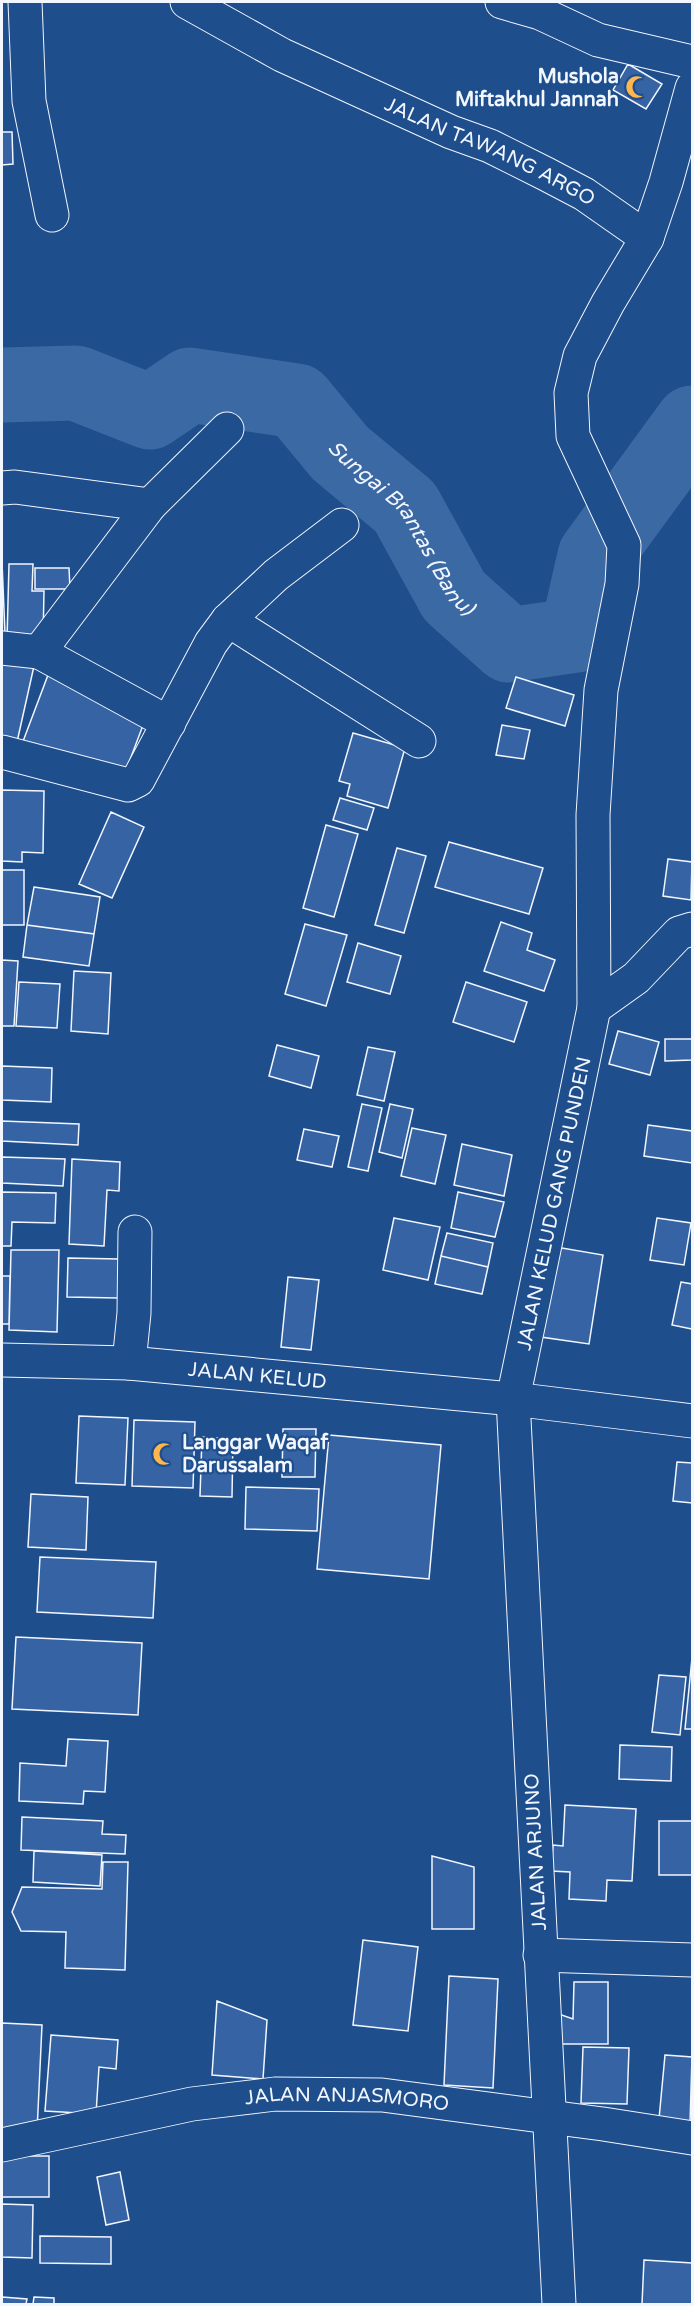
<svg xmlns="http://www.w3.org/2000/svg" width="694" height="2306" font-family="'Varela Round',sans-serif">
<rect width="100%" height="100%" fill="#1f4e8c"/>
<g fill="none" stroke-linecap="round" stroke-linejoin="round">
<!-- river -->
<path stroke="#3b69a3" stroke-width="75" id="s1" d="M2,385L76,383L150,412L190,385L297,401L340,453L405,507L454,596L509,645L577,635L595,556L692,423"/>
</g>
<!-- building -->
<path fill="#3563a3" stroke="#f2f6ff" stroke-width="1.5" d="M628,64L662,84L646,109L613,90Z
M2,132H12L13,164L2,165Z
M2,562L5,634H2Z
M9,564H33L32,591H44L43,640H7Z
M35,568H69L70,589H35Z
M2,660L34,666L17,742L2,738Z
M48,675L148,712L122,781L22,744Z
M516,677L574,695L565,726L506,708Z
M502,725L530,730L524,759L496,755Z
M353,733L405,748L388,808L347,796L350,784L339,781Z
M2,790L44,791L43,853L22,852V862L2,861Z
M340,798L374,808L367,830L333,820Z
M111,812L144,827L112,898L79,884Z
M326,825L358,834L334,917L303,908Z
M449,842L543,868L529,914L435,887Z
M397,848L426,856L404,933L375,925Z
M668,859L692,862L691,900L663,896Z
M2,870H24V925H2Z
M34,887L100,897L94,934L27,925Z
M501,922L532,933L527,950L555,960L544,991L484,971Z
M305,924L347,935L326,1006L285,994Z
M27,925L94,934L89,966L23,957Z
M358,943L401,956L390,994L347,982Z
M2,960L18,961L14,1026H2Z
M74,971L111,973L108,1034L71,1031Z
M19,982L60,984L57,1028L16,1026Z
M466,982L527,1002L514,1042L453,1022Z
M618,1031L659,1042L650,1075L609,1064Z
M665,1039H692V1060L665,1061Z
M277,1045L319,1056L311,1088L269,1076Z
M368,1047L395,1052L384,1101L357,1095Z
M2,1066L52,1068L51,1102L2,1100Z
M362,1104L382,1108L368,1171L348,1167Z
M390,1104L413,1109L402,1158L379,1152Z
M2,1121L79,1124L78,1145L2,1141Z
M648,1125L692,1131V1163L644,1156Z
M412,1128L446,1135L435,1184L401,1176Z
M304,1129L339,1136L332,1167L297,1160Z
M462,1144L512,1155L504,1196L454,1185Z
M2,1157L65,1159L63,1186L2,1183Z
M72,1159L120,1162L119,1191L107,1190L104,1246L69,1244Z
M2,1192L56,1193L55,1223L12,1222L11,1246H2Z
M458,1192L504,1202L495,1237L451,1228Z
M394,1218L440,1227L428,1280L383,1270Z
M657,1218L691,1223L684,1265L650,1260Z
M447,1233L493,1243L488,1267L441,1256Z
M556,1247L603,1255L589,1344L541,1337Z
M11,1250H59L57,1332L9,1330Z
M441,1256L488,1267L482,1294L435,1284Z
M68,1258L119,1259L118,1298L67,1297Z
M2,1276H10L9,1324H2Z
M288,1277L319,1280L311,1350L281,1347Z
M681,1282L692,1284V1329L672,1325Z
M79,1416L128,1418L125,1485L76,1483Z
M134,1420L195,1422L193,1488L132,1486Z
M283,1429H316L315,1477H282Z
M329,1435L441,1445L429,1579L317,1569Z
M202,1437L233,1439L232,1497L200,1496Z
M677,1462L692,1463V1503L673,1501Z
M246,1487L319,1489L317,1531L245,1529Z
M31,1494L88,1497L86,1550L28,1547Z
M40,1557L156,1562L153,1618L37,1612Z
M16,1637L142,1643L138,1715L12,1709Z
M692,1658V1729H685Z
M659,1675L686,1677L680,1735L652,1732Z
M68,1739L108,1741L105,1792L84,1791L83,1804L19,1801L20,1763L66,1766Z
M620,1745L672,1747L671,1781L619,1779Z
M565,1805L636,1809L632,1881L607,1880L606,1901L569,1899L570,1872L551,1871L553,1845L563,1846Z
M22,1817L103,1821L102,1834L126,1835L125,1854L21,1850Z
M659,1821H692V1875H659Z
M34,1851L102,1855L100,1886L33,1882Z
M432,1856L474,1867V1929H432Z
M103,1862H128L125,1970L65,1968L66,1932L21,1931L12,1912L22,1887L102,1889Z
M363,1940L418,1947L408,2031L353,2025Z
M449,1976L498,1979L493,2088L444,2085Z
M574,1982H608V2044H556V2013L573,2019Z
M217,2001L267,2020L263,2079L212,2075Z
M2,2023L42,2025L37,2132L2,2131Z
M51,2035L118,2040L116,2069L99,2067L96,2114L45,2111Z
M583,2047L629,2048L627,2104L581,2103Z
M665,2055L692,2057L690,2123L659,2119Z
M2,2156H49V2197H2Z
M120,2172L129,2220L106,2225L97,2177Z
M2,2204L33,2205L32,2258L2,2257Z
M40,2236L111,2237V2264L40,2263Z
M644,2260L692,2263V2304H642Z
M2,2297L27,2299L26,2304H2Z
M34,2297L54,2298V2304H33Z"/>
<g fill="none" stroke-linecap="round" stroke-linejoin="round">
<!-- street casing -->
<g stroke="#f2f6ff" stroke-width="35">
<g id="street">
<path d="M25,2L29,101L52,215"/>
<path id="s2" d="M187,2L282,55L451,132L490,146L546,174L584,194L647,238"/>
<path d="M502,2L540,13L598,40L692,62"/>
<path d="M2,488L15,487L150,505"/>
<path d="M228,620L419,741"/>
<path d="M2,648L39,652"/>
<path d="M169,723L39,652L150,505L227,429"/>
<path d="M2,752L128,785L138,780L211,643L228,620L276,575L342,525"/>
<path d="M594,1008L636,978L679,933L692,929"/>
<path id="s3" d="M2,1360L129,1363L513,1399L692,1421"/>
<path d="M129,1363L134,1313L135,1232"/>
<path d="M540,1955L692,1960"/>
<path id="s4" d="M2,2145L192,2104L275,2094L382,2095L603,2124L692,2138"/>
<path id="s5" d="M559,2304L513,1399L594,1008L593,815L601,690L622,584L624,545L573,436L571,393L580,356L608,303L647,238L666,182L692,88"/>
</g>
</g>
<!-- street -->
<use href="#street" stroke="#1f4e8c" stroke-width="33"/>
</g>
<!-- icons -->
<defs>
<g id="mosque-bare" transform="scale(1.8)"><path d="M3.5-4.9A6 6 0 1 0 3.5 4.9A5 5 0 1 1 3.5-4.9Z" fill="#ffb74d" stroke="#1f4e8c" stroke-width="2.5" paint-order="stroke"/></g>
</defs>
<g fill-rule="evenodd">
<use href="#mosque-bare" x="637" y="87"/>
<use href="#mosque-bare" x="164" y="1454"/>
</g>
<g text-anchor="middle" stroke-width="4.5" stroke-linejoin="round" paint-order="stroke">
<!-- poi labels -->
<g font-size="20" font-weight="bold" fill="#f2f6ff" stroke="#1f4e8c" text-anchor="end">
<text x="619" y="83">Mushola<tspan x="619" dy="23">Miftakhul Jannah</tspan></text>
<text x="182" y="1449" text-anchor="start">Langgar Waqaf<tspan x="182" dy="23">Darussalam</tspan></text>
</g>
<!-- street labels -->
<g font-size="20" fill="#f2f6ff" stroke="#1f4e8c">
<text dy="7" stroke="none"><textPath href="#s2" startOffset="338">JALAN TAWANG ARGO</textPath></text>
<text dy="7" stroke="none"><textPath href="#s5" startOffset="1106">JALAN KELUD GANG PUNDEN</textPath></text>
<text dy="7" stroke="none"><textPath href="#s3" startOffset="256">JALAN KELUD</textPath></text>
<text transform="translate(535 1852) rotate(-93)" y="7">JALAN ARJUNO</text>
<text dy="7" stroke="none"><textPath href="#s4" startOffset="350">JALAN ANJASMORO</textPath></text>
</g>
<!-- water labels -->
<g font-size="21" font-style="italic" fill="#f2f6ff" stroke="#1f4e8c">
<text dy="7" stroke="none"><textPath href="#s1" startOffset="476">Sungai Brantas (Banu)</textPath></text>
</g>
</g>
<!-- border -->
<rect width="694" height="2306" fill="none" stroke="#f2f6ff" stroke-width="6"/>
</svg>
